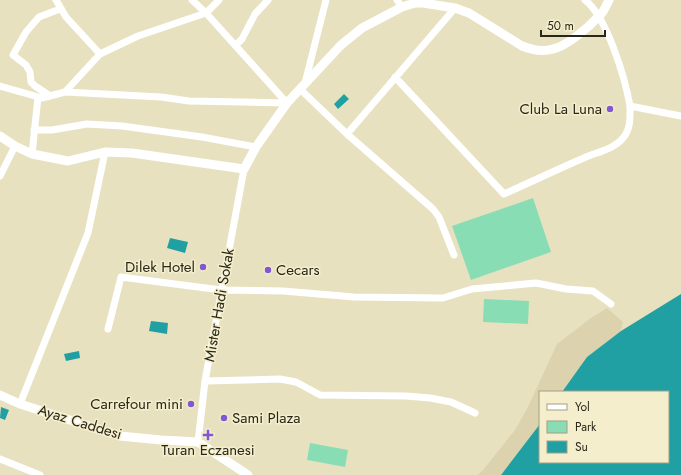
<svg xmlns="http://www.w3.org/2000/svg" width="681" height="475" font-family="Jost,sans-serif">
<rect width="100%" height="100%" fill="#e7e1bf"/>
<!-- green -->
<path fill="#89ddb5" d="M533,198L551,252L471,280L452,226Z
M484,299L529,301L528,324L483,322Z
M310,443L348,450L345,467L307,460Z"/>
<!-- sand -->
<path fill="#dcd2ae" d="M607,308L623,322L621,331L587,357L562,392H540V424L501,475H478L484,469L515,430L527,409L557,344L591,318Z"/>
<!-- water -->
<path fill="#20a0a2" d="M344,94L349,99L338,109L334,104Z
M170,238L188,242L185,253L167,248Z
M681,294V475H501L540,424V462H668V392H562L587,357L621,331Z
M151,321L168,323L167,334L149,331Z
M79,351L80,358L66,361L64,354Z
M1,407L9,410L5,420L0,418Z"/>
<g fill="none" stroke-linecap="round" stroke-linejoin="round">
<!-- minor -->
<path stroke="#fff" stroke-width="7" d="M56,0L66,17L100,54
M397,0L402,7
M585,0C607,17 625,78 630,106L681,116
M236,45L242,39L255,14L268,0
M395,77L504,194C531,182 558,169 586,157C598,152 614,149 623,138C631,129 630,117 630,106
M305,83L326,0
M0,86L42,98L65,92L161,97L189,101L287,103L206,13L192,0
M301,90L347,134L433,209L439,217L454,255
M65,92L100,54L138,36L206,13L219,0
M50,96L35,86L31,82L30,72L26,65L13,55L26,32L39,17L60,9
M34,130H52L87,124L122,126L202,137L256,147
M347,134L455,8
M32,154L38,97
M0,176L15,146
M108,329L121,277L221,290L283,291L354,297L443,298L472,289L536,283L566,289L593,291L611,304
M205,381L280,379L296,382L320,395L406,396L430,398L451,402L475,413
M20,404L88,233L105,152
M198,442L205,381L244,169
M0,459L40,475"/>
<!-- tertiary -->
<path stroke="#fff" stroke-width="9" d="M0,136L15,146L32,154L68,161L105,152L132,153L244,169L256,147L287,103L341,45L362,28L402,7L415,3H423L455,8L469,13L522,46C532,50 543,52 553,49C567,46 589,27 599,16C604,12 606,6 609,0
M0,395L20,404L120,436L161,440L198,442L248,475"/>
</g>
<!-- markers -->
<g fill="#8158d1" stroke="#f4eecc" stroke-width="1.5">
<circle cx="610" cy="109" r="4"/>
<circle cx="203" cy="267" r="4"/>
<circle cx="268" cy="270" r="4"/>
<circle cx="191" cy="404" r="4"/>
<circle cx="224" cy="418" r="4"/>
<path d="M206 429h4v4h4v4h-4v4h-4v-4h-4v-4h4z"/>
</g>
<g text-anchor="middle" stroke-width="3" stroke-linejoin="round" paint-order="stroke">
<!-- poi labels -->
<g font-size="15" fill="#29271a" stroke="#f4eecc" text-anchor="end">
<text x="602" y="114">Club La Luna</text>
<text x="195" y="272">Dilek Hotel</text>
<text x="276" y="275" text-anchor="start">Cecars</text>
<text x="183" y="409">Carrefour mini</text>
<text x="232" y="423" text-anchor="start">Sami Plaza</text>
<text x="208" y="455" text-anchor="middle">Turan Eczanesi</text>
</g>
<!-- street labels -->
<g font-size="15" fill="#29271a" stroke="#f4eecc">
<text transform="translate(219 305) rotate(-80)" y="5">Mister Hadi Sokak</text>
<text transform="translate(80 422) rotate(17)" y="5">Ayaz Caddesi</text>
</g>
</g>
<!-- legend -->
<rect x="539" y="391" width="130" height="72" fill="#f4eecc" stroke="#a39e85"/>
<rect x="547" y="404" width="20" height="6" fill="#ffffff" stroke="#a39e85"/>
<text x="575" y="411" font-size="12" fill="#29271a">Yol</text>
<rect x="547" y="421" width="20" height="12" fill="#89ddb5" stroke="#a39e85"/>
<text x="575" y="431" font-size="12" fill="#29271a">Park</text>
<rect x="547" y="441" width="20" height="12" fill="#20a0a2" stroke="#a39e85"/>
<text x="575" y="451" font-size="12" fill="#29271a">Su</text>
<!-- scale -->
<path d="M541 30v6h64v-6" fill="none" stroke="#29271a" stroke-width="2"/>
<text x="547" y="30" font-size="12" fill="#29271a" stroke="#f4eecc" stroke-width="3" paint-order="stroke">50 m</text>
</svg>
